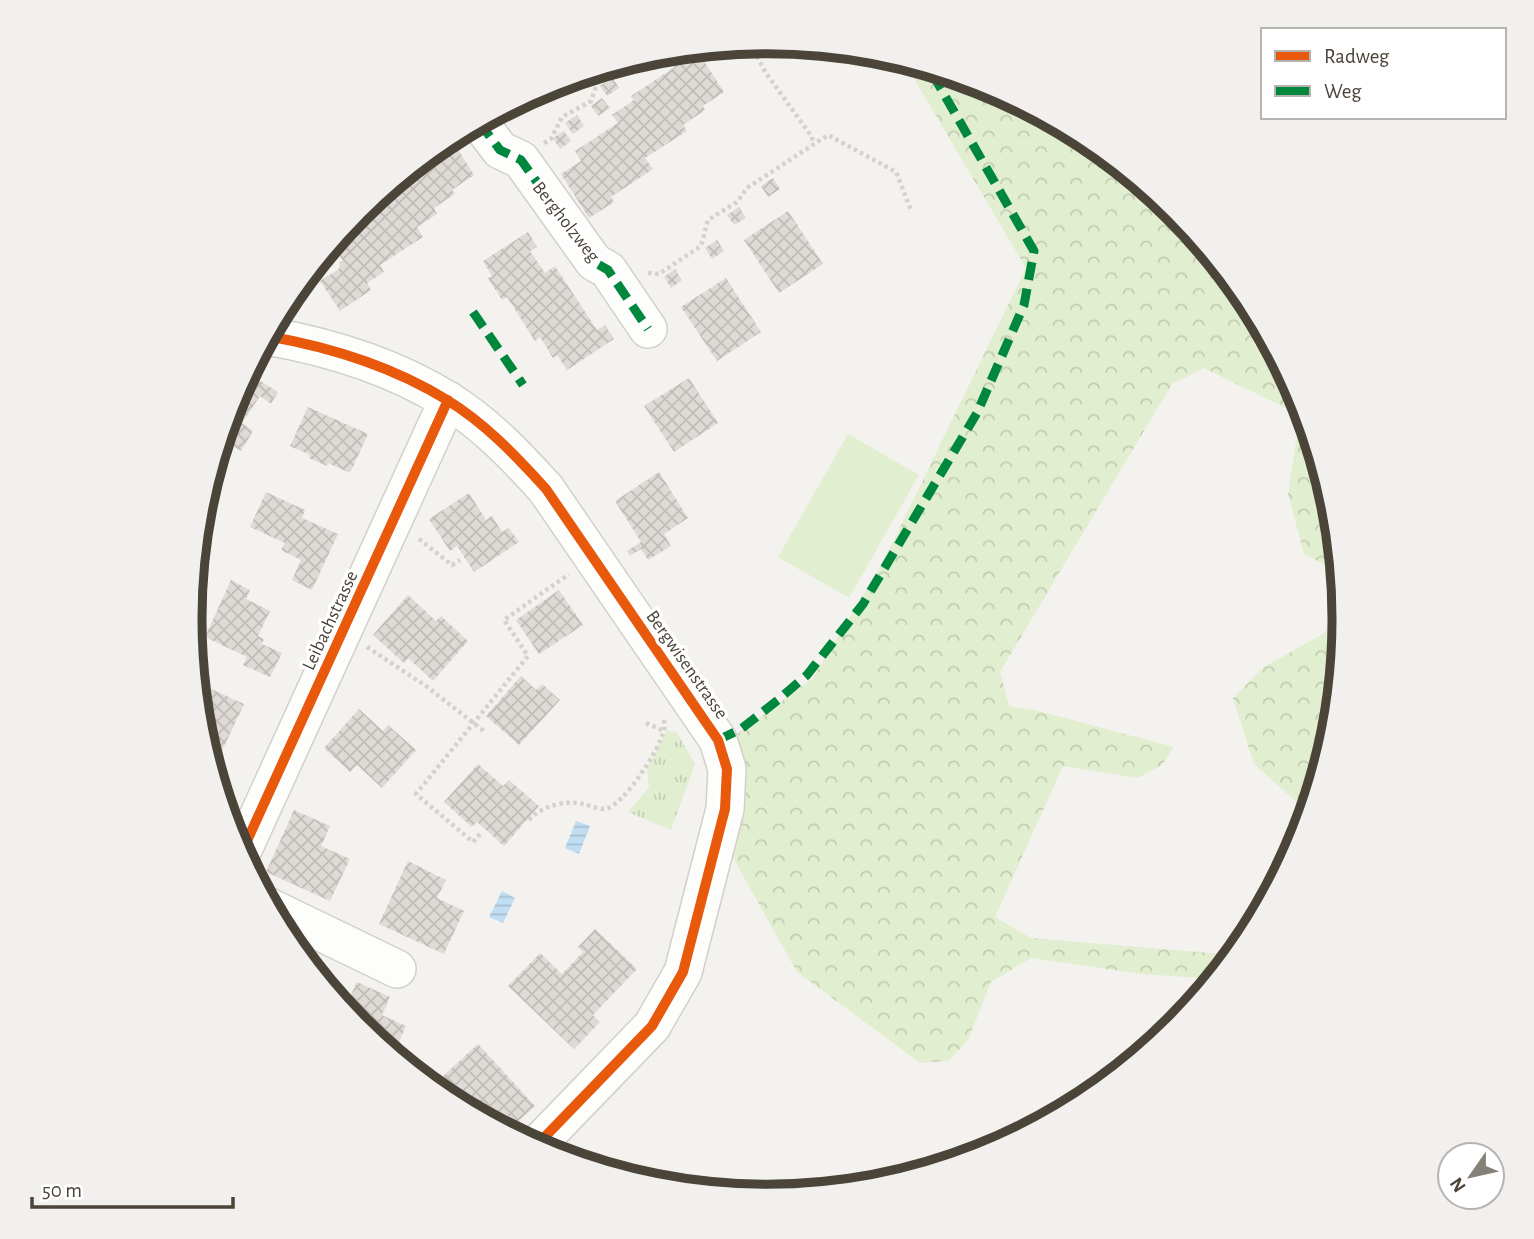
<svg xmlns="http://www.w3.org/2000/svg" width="1534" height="1239" font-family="'Alegreya Sans',sans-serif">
<defs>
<pattern id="forest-crowns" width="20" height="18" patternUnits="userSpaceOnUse" patternTransform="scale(1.75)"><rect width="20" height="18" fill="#e1eecf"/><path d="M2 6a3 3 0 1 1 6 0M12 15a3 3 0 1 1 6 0" fill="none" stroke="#c3cdb2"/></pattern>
<pattern id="park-tufts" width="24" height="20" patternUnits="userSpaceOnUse" patternTransform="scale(1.75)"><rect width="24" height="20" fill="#e1eecf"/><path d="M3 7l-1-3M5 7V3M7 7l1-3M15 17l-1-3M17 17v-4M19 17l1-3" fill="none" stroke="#c3cdb2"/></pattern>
<pattern id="water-rules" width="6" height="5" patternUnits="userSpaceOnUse" patternTransform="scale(1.75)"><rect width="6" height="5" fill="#c0ddf1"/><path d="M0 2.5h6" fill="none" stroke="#a6bfcf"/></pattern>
<pattern id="building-cross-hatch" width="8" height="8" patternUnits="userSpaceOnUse" patternTransform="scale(1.75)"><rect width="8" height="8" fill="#dedbd6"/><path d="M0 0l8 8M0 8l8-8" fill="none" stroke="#c0bdb8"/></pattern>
</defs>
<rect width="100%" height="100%" fill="#f4f2ee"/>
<!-- forest -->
<path fill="url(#forest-crowns)" d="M903,60L988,86L1088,140L1176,211L1247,299L1301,399L1333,507L1340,573L1304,554L1288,494L1300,415L1204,368L1172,384L1000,672L1009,706L1035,710L1174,747L1162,765L1138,778L1063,766L995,917L1031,938L1235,955L1216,979L1141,974L1031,958L991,982L968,1040L948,1061L920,1063L797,972L726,845L728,741L813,678L882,564L1026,268Z
M1344,622L1333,733L1312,802L1301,806L1254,764L1233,698L1264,667Z"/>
<!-- park -->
<path fill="url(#park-tufts)" d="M667,730L677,733L695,764L671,830L628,812L649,787L647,769Z"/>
<!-- garden -->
<path fill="#e1eecf" d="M848,434L919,475L849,598L778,557Z"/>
<!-- water -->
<path fill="url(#water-rules)" d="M576,821L590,826L579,854L565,848Z
M502,891L515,898L503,923L489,917Z"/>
<!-- building -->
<path fill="url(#building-cross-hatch)" d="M696,49L724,92L703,106L705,110L683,125L687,131L645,158L653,169L611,197L614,202L589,218L561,174L581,161L575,151L618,123L612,115L634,100L631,96L675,67L671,60L686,50Z
M655,53L657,55L646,63L642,57Z
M638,58L644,67L632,75L625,64Z
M612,77L619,88L607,96L600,86Z
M602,98L610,108L598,116L591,106Z
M577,115L584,126L573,134L565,123Z
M564,131L571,141L560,149L553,138Z
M450,137L474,175L452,190L455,194L434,208L437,214L417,227L423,237L380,265L384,272L367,283L371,290L340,311L320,281L339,269L340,262L343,261L332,244L351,229L348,225L359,211Z
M773,178L780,189L768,197L761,186Z
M739,207L746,218L734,225L727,215Z
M788,211L823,264L779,293L744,240Z
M528,232L537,247L530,251L545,273L555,266L597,330L605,325L614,339L567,370L557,355L553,358L540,337L535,341L507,297L502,300L488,278L492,276L483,261Z
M717,240L724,251L712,259L705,248Z
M675,269L682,280L671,288L664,277Z
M726,278L761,332L717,361L681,307Z
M254,377L278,392L271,404L260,396L242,423L253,431L241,451L228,443L222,453L218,451L234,398L241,385L247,389Z
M689,378L718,423L674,452L644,406Z
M308,407L368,434L350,473L328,463L327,466L309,458L310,455L290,446Z
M659,472L688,518L664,534L671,546L648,560L641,549L630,556L627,551L641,542L615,501Z
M205,491L217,498L205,515L200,511Z
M266,492L305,510L302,518L338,534L312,590L292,580L301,560L281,550L285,543L250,527Z
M469,493L486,520L492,516L502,532L509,528L519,542L474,572L457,546L450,551L429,519Z
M231,580L250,590L246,599L270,611L258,636L264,639L262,644L282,653L270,677L243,665L247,657L205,637Z
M559,590L583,625L539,654L516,620Z
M408,595L436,621L441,616L468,641L433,681L408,658L404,663L373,635Z
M521,676L536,690L542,684L560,700L519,745L486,716Z
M196,682L244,704L222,751L204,743L201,732Z
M359,709L383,731L388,725L416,750L382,788L357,765L350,772L324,748Z
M478,764L503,786L509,780L539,806L504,846L477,822L472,827L444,802Z
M294,810L330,826L321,846L350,859L330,901L266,872Z
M408,861L446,880L437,898L464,911L444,954L379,924Z
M595,929L637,969L593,1015L600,1022L574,1049L508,986L540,953L562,974L583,952L578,947Z
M357,982L390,997L382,1015L406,1026L393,1056L358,1028L344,1010Z
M478,1044L535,1106L507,1132L480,1118L442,1077Z"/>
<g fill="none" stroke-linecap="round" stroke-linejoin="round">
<!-- minor casing -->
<g stroke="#d2d0cb" stroke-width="40">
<path id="minor" d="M479,122L500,150L521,160L594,262L608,270L648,329
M267,336C330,347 392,366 447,400C485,423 517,457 546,489L718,740L727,769L725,809L683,972L652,1026L535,1147
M241,854L448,400
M269,907L397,969"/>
</g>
<!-- path -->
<path stroke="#d3d2cc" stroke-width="4.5" stroke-dasharray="3.5 3.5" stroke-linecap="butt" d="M750,44L766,73L812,137L813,145
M544,143L551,139L562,117L591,101L598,81L623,63
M648,273L659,274L701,246L708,220L737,202L747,188L828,135L896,172L911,210
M419,539L452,565L460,560
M367,647L426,686L485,732
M646,723L664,731
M529,820C541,806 564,800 583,804C589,805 597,809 604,809C622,809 661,747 664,730C665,726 664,723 664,719
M480,834L473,842L416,794L528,656L504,620L569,574"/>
<!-- minor -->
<use href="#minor" stroke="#fdfdfc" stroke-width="37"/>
<!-- quiet -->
<path stroke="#00873e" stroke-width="9" stroke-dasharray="18 9" stroke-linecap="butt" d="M479,122L500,150L521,160L594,262L608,270L648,329
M473,312L523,385
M718,740L741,729L778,700L807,675L863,604L977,413L1024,305L1034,251L929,68"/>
<!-- cycleway casing -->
<g stroke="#fff" stroke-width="15">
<path id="cycleway" d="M267,336C330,347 392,366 447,400C485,423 517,457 546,489L718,740L727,769L725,809L683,972L652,1026L535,1147
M241,854L448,400"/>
</g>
<!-- cycleway -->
<use href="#cycleway" stroke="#e8590c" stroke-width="10"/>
</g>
<g text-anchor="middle" stroke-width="7" stroke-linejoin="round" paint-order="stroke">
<!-- street labels -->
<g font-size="19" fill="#4b4439" stroke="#fff">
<text transform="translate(567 221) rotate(52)" y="7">Bergholzweg</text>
<text transform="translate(329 620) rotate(-65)" y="7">Leibachstrasse</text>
<text transform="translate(688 664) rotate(55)" y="7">Bergwisenstrasse</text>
</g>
</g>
<!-- crop -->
<path d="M0 0H1534V1239H0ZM202 619a565 565 0 1 1 1130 0a565 565 0 1 1-1130 0Z" fill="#f1f0ef" fill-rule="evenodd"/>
<path fill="none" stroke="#4b4439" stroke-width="9" d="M202 619a565 565 0 1 1 1130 0a565 565 0 1 1-1130 0Z"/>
<!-- legend -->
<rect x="1261" y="28" width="245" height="91" fill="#ffffff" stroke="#b7b4b0" stroke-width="2"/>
<rect x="1275" y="51" width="35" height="10" fill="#e8590c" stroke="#b7b4b0" stroke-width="2"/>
<text x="1324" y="63" font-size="21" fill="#4b4439">Radweg</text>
<rect x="1275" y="86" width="35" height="10" fill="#00873e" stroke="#b7b4b0" stroke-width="2"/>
<text x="1324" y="98" font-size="21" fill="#4b4439">Weg</text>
<!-- north arrow -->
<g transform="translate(1471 1176) rotate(236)"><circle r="33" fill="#ffffff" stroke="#b7b4b0" stroke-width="2"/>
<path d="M0-5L12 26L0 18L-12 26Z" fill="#868178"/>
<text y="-10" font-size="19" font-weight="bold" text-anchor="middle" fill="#4b4439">N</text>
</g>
<!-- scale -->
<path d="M32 1197v10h201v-10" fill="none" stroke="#4b4439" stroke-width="3.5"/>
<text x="42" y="1197" font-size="21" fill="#4b4439" stroke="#ffffff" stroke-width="5" paint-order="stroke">50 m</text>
</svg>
